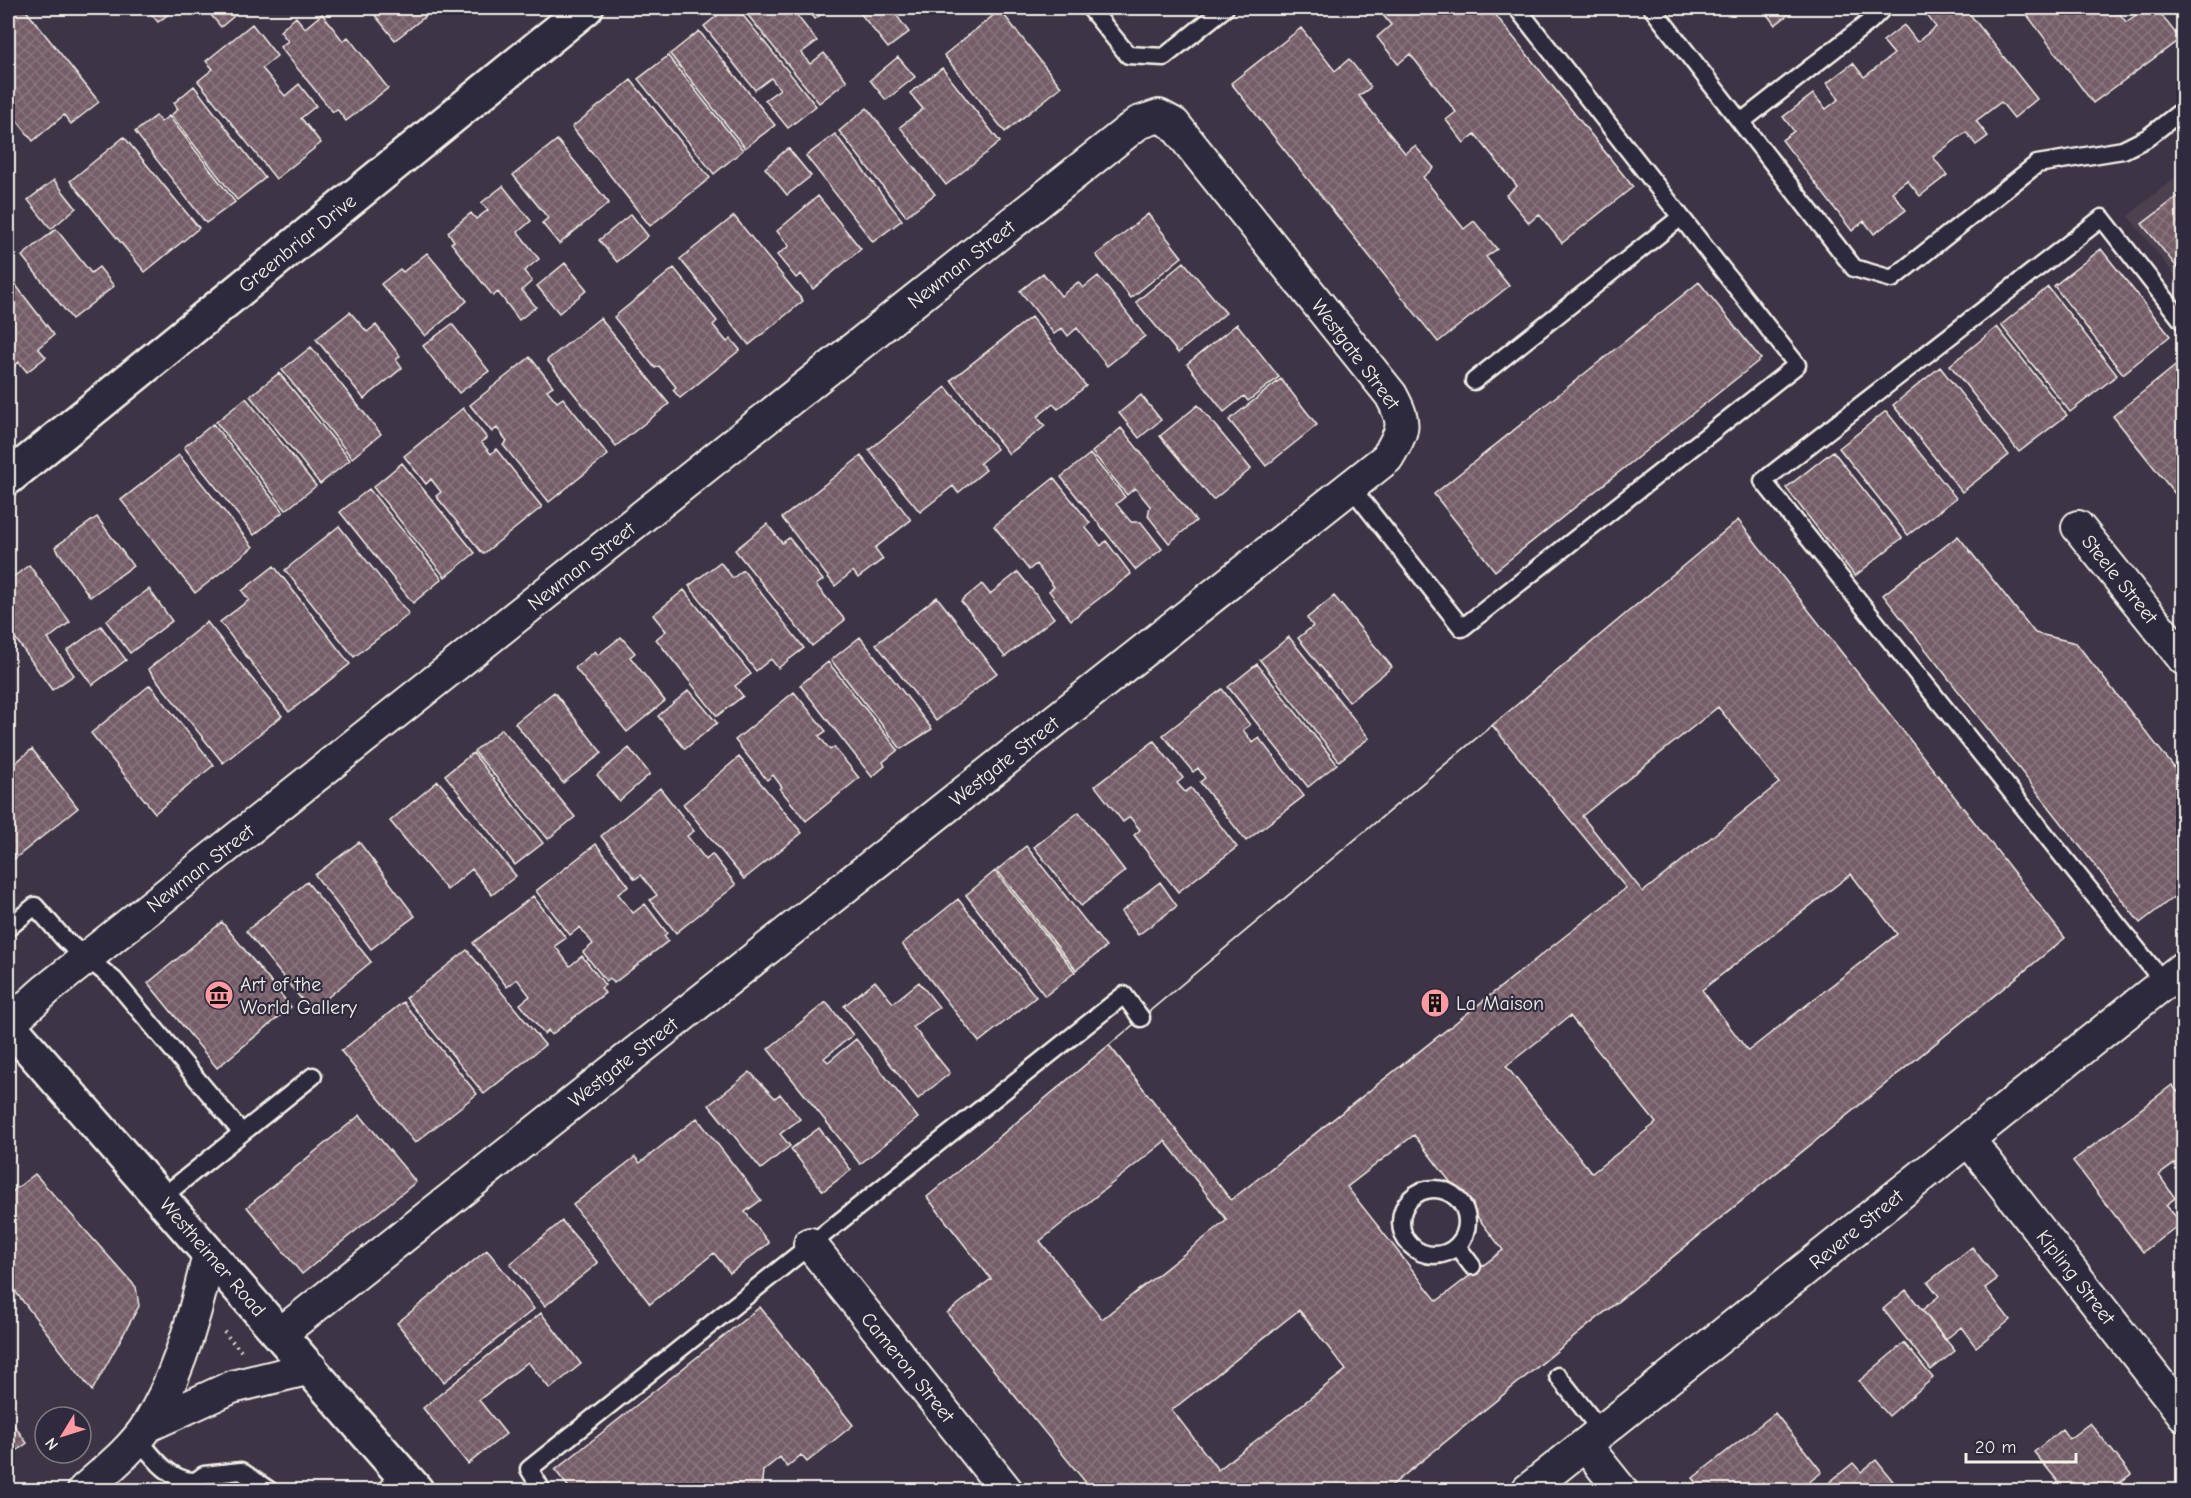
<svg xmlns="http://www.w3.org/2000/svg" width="2191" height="1498" font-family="'Comic Neue',sans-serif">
<defs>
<pattern id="building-cross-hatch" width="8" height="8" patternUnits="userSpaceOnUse" patternTransform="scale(1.5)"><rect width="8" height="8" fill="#755d68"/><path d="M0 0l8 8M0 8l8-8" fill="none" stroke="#89757e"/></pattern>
</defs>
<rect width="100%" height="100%" fill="#3d3446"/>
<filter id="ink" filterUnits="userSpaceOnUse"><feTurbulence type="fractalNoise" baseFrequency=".0167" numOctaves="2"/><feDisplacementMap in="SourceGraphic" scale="12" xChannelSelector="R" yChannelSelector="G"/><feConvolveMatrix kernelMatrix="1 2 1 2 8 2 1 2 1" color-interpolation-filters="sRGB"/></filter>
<g filter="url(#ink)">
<!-- built -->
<path fill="#4e4050" d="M2183,171V286L2128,216Z"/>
<!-- building -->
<path fill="url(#building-cross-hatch)" stroke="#f4f1e8" stroke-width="1.5" fill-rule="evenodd" d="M18,8H24L99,102L71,124L64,115L33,141L8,109V16Z
M146,8H186L177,14L174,10L158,22Z
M205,8H237L240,11L221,27Z
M369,8H436L395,40Z
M727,8H737L816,106L788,128L765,100L780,89L771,78L755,90L704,26Z
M742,8H791L817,41L801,53L810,64L824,53L847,81L819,103Z
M806,8H830L815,19Z
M849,8H891L909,32L888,48L857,9L853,12Z
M1377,8H1490L1633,187L1562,243L1539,214L1529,223L1506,195L1517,186L1475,134L1464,143L1446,120L1456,112L1410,54L1398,64L1377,37L1391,25Z
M1762,8H1797L1775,25Z
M1934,8H1965L2037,99L2014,118L2001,102L1976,121L1988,136L1976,145L1966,132L1933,157L1947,175L1920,196L1907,180L1892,192L1906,210L1874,234L1864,221L1852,231L1782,140L1794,131L1783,117L1813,94L1826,109L1839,99L1827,83L1853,63L1864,77L1894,54L1883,41L1904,25L1917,42L1936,27L1926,14Z
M2022,8H2115L2126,22L2146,8H2156L2180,39L2093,103Z
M1000,10L1061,87L1005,132L944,55Z
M322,14L343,41L348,37L388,88L346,121L337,109L333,112L280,47L288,41L280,31L296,17L305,28Z
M252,24L277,56L262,68L285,96L299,84L316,106L301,118L321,143L276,179L198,81L213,69L206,61Z
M1301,28L1335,71L1349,59L1371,87L1359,96L1405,153L1415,146L1434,168L1423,177L1464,229L1474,221L1497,249L1486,257L1509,286L1438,342L1231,83Z
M699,31L775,125L745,148L670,54Z
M668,56L743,150L714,174L638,79Z
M898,57L915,77L886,100L870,80Z
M942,68L1000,142L946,185L900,127L923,109L910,93Z
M631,80L710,178L650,226L572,127Z
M194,86L265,178L237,200L171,115L178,109L174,103Z
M867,108L935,194L906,216L839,131Z
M156,116L161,122L169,116L235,202L206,223L135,132Z
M835,134L902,220L873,242L806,156Z
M124,137L199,228L145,272L70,181Z
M557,140L609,203L559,244L542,223L548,218L513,175Z
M788,148L811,176L787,195L765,168Z
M54,180L76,208L51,229L28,200Z
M503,186L531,221L518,232L539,259L524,271L532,281L522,290L536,307L519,320L498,292L493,296L451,243L454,241L448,232L471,213L476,219L488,210L481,203Z
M2184,192V276L2142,224Z
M818,196L861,249L813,289L801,274L796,278L777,255L789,246L777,231Z
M631,214L648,236L617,262L599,240Z
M1148,214L1182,257L1131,298L1096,255Z
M734,216L803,301L749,345L680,259Z
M56,229L91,273L99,267L114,286L72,319L22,256Z
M2101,249L2170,336L2123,374L2054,286Z
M427,253L467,301L425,336L381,284L400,269L403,272Z
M1184,262L1226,313L1178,353L1136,302Z
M565,263L587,290L559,313L537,286Z
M674,268L717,321L713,325L727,342L731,339L740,350L680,398L673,390L676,387L659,366L655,368L614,317Z
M1043,273L1061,296L1078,282L1083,288L1098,276L1145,336L1107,366L1077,328L1068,336L1062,328L1054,334L1020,291Z
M8,275L54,335L38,348L46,357L27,372L19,362L8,371Z
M1699,282L1761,359L1495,571L1434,494Z
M2048,287L2117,375L2070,412L2001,325Z
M350,312L367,332L376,325L400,356L396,360L402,368L364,399L316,339Z
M1031,317L1086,386L1058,409L1053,404L1037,417L1045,426L1009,454L951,380Z
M600,318L669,404L616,446L547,360Z
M452,324L489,371L459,393L423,346Z
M1237,324L1279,377L1248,401L1244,396L1224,412L1187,364Z
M1997,327L2067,415L2019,452L1950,365Z
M311,347L381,434L352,458L282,370Z
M530,357L553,386L547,390L557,402L563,398L608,455L549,502L503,445L507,441L497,428L492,432L470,405Z
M2184,359V505L2113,416Z
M1940,367L2009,455L1962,492L1893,405Z
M279,373L350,460L320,484L250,396Z
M1281,379L1317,425L1266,466L1229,420Z
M946,387L997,449L980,463L986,470L958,493L953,486L920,512L869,450Z
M1141,395L1161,420L1139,438L1119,413Z
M246,398L316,486L286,510L216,422Z
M1198,405L1251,469L1213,500L1160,436Z
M463,408L487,438L481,442L491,454L496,449L542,507L483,554L436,496L441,492L431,479L426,484L404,456Z
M1886,411L1956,498L1908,535L1839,448Z
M213,424L283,512L254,535L184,447Z
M1121,428L1196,521L1169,543L1148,516L1150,506L1135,488L1127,495L1092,452Z
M1833,451L1902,538L1855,576L1786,488Z
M1090,454L1125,497L1116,504L1131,522H1141L1162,549L1136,570L1061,477Z
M179,455L253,547L195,593L121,500Z
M861,456L911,520L875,548L883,559L858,578L853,571L835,586L782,518Z
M402,463L475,553L445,577L373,487Z
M1054,478L1090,523L1085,527L1101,546L1106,541L1131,574L1071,620L1049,591L1054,587L1036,564L1029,570L994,526Z
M369,489L442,579L413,603L340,512Z
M97,517L133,566L90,597L55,547Z
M1738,520L2065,938L1386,1490H1092L947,1313L991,1279L927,1197ZM1718,707L1779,783L1643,892L1582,816ZM1851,874L1897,934L1748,1051L1702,990ZM1570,1016L1656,1123L1592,1173L1506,1066ZM1414,1135L1503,1250L1437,1301L1347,1187ZM1165,1141L1227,1220L1102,1319L1040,1241ZM1299,1310L1346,1370L1218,1470L1172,1410Z
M767,524L782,543L789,538L823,580L816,585L845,620L812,646L735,550Z
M339,526L409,614L354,657L285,570Z
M1958,536L2035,633L2076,643L2184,780V889L2140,923L1883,595Z
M720,562L733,578L743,570L804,648L778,668L771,659L756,671L689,586Z
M29,565L70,622L48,639L74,675L52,690L8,628V581Z
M274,566L350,664L289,712L220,622L249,600L242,591Z
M1018,572L1054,618L1005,657L961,601L982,584L990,594Z
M149,589L172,621L130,653L106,621Z
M684,590L751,674L735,686L743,696L717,716L656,639L666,631L653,615Z
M1334,596L1392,667L1349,702L1298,638L1313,626L1307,618Z
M937,597L997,673L936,721L876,644Z
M207,622L282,716L223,763L148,669Z
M101,626L126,660L92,685L67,651Z
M621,637L635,653L630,657L665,701L627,732L575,668L595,651L598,655Z
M860,637L932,729L901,749L831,660Z
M1289,637L1369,738L1339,761L1260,660Z
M828,662L898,750L883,762L885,766L872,777L800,685Z
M1257,664L1337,764L1308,787L1228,687Z
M150,685L214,765L155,813L91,733Z
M1222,689L1250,725L1243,730L1253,743L1259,738L1304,796L1246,841L1200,782L1205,778L1198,768L1193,772L1163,735Z
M689,690L717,723L685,749L658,716Z
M554,692L602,753L563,783L515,723Z
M794,692L826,731L819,736L830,750L834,747L859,778L806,821L780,789L782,787L773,775L767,780L735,740Z
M1492,725L1626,888L1231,1200L1109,1045Z
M502,729L575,817L548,839L474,751Z
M1154,741L1183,778L1177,783L1185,792L1191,788L1237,847L1178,892L1134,835L1140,830L1130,817L1123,822L1095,786Z
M629,748L650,774L619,801L597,775Z
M32,749L78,808L8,864V769Z
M473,753L543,843L515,865L445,775Z
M739,757L802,833L744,879L683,804Z
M438,781L516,876L492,895L472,869L447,890L390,821Z
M660,788L694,831L687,836L706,860L712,854L736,885L676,933L650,900L657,895L641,875L635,879L601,836Z
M1079,812L1125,871L1081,906L1034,847Z
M359,842L415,916L371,949L315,875Z
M596,844L629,886L618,894L633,913L645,904L667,933L664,936L668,941L614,983L610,978L606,981L583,952L593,944L580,927L570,935L536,891Z
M1026,846L1106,947L1076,970L997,870Z
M995,871L1075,972L1045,996L966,895Z
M307,882L371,962L311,1011L246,931Z
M1160,882L1177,906L1138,935L1121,912Z
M533,896L566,938L555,946L570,966L582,956L605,985L601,988L605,993L551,1035L548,1030L544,1034L520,1004L530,996L517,979L507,987L473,943Z
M958,899L1036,997L979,1042L902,944Z
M222,922L291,1007L217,1068L148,983Z
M467,950L545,1045L484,1094L406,998Z
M875,981L893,1003L919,982L939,1007L913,1027L950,1073L918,1099L844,1006Z
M403,1002L477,1094L415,1143L341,1051Z
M826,1002L853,1035L824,1058L828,1062L856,1039L918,1118L860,1164L768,1049Z
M750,1072L775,1098L780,1094L800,1119L780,1134L790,1146L761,1169L709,1105Z
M2172,1085L2184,1099V1157L2159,1175L2175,1198L2166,1205L2181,1223L2143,1252L2073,1161Z
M360,1115L416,1182L302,1274L247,1207Z
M697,1118L761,1200L745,1212L769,1243L730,1273L714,1253L650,1304L573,1205L635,1157L640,1163Z
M819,1128L851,1170L823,1191L791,1149Z
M35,1174L136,1287L139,1306L92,1391L8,1282V1195Z
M562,1221L598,1263L545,1306L510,1264Z
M1972,1247L1997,1279L1985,1288L2010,1320L1976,1347L1961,1327L1945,1340L1922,1310L1939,1296L1928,1282Z
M487,1250L534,1309L444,1382L397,1323Z
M1906,1290L1955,1351L1931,1370L1883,1309Z
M760,1307L853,1425L807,1462L801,1455L787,1467L780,1457L763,1471L761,1490H571L555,1470Z
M541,1313L581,1364L550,1389L528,1362L479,1400L506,1434L468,1464L423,1408Z
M1904,1343L1933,1378L1889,1416L1859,1381Z
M1775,1413L1822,1472L1799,1490H1703L1693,1478Z
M8,1417L27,1443L8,1457Z
M2090,1423L2131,1474L2110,1490H2065L2034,1452L2062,1429L2069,1439Z
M1876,1460L1900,1490H1820L1853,1463L1861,1472Z"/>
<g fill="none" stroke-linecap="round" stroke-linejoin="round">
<!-- service casing -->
<g stroke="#f4f1e8" stroke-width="21">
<path id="service" d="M1090,8L1128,55L1164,57L1225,8
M1652,8L1854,268L1892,279L2037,164L2123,150L2147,138L2184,109
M1741,122L1869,22L1883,8
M1474,381L1681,217
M1351,487L1462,628L1797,365L1517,8
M8,928L35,906L65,940L114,980L242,1133
M2164,983L1763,481L2102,218L2184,323
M1401 1222a33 33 0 1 1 66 0a33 33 0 1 1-66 0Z
M161,1198L313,1076
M1457,1246L1472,1266
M1558,1376L1602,1432
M137,1437C152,1456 170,1482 196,1481L204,1475L241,1471L269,1490
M385,1490L402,1475
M542,1490L529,1469L1124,995L1141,1018"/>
</g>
<!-- minor casing -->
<g stroke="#f4f1e8" stroke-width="36">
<path id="minor" d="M2078,527L2184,659
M8,1024L46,990L1138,123L1159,116L1174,124L1391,395C1407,425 1404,429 1387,458L280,1334
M1968,1139L2184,1415
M810,1244L1006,1490
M147,1426L232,1387L311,1368
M1585,1445L1621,1490
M84,1490C105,1471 132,1450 148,1425C179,1376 197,1309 209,1253
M1528,1490L2184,967"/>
</g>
<!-- tertiary casing -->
<g stroke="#f4f1e8" stroke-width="38">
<path id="tertiary" d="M8,478L586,8"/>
</g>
<!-- primary casing -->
<g stroke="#f4f1e8" stroke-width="38">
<path id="primary" d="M8,1024L416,1490"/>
</g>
<!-- path -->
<path stroke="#f4f1e8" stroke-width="4" stroke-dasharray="1.5 4.5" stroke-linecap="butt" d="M224,1332L241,1351"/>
<!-- service -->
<use href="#service" stroke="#2f2a3d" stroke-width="16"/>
<!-- minor -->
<use href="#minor" stroke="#2f2a3d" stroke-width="32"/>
<!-- tertiary -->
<use href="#tertiary" stroke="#2f2a3d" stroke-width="33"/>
<!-- primary -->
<use href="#primary" stroke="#2f2a3d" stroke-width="33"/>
</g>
</g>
<!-- icons -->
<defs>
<g id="museum-disc" transform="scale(1.5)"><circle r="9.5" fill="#ff9aa2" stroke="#2f2a3d"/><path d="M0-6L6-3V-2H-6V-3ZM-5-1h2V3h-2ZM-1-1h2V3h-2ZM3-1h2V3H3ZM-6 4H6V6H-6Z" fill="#111"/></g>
<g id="building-disc" transform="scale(1.5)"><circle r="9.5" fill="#ff9aa2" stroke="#2f2a3d"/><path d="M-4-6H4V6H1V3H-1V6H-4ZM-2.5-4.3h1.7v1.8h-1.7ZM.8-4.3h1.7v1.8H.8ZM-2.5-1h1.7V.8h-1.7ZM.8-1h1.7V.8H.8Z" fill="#111"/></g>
</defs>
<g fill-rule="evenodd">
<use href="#museum-disc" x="219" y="995"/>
<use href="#building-disc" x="1435" y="1003"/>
</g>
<g text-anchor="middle" stroke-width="4.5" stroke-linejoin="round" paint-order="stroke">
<!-- street labels -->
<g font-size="20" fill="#f4f1e8" stroke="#2f2a3d">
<text transform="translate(297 243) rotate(-39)" y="7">Greenbriar Drive</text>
<text transform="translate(961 264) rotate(-38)" y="7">Newman Street</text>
<text transform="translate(1356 354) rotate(53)" y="7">Westgate Street</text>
<text transform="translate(581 566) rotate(-38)" y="7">Newman Street</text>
<text transform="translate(2120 579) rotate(51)" y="7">Steele Street</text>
<text transform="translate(1004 761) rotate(-38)" y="7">Westgate Street</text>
<text transform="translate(200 868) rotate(-38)" y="7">Newman Street</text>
<text transform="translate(623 1062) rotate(-38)" y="7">Westgate Street</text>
<text transform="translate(1856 1229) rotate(-39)" y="7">Revere Street</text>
<text transform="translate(213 1257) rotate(49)" y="7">Westheimer Road</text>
<text transform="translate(2076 1277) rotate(52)" y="7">Kipling Street</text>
<text transform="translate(908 1367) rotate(51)" y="7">Cameron Street</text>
</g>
<!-- poi labels -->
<g font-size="20" fill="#f4f1e8" stroke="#2f2a3d" text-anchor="start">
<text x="240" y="991">Art of the<tspan x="240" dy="23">World Gallery</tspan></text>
<text x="1456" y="1010">La Maison</text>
</g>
</g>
<!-- margin -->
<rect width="2191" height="1498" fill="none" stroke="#2f2a3d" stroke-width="30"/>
<rect x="15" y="15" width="2161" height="1468" fill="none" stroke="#f4f1e8" stroke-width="2" filter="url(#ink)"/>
<!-- north arrow -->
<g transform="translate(63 1435) rotate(232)"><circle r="28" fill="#2f2a3d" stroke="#7e7a81" stroke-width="1.5"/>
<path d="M0-4.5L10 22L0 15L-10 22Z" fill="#ff9aa2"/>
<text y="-9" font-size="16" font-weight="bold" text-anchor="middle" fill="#f4f1e8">N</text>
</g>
<!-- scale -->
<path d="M1966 1453v9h110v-9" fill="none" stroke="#f4f1e8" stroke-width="3"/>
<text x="1975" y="1453" font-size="18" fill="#f4f1e8" stroke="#2f2a3d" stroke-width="4.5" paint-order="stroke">20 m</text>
</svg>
